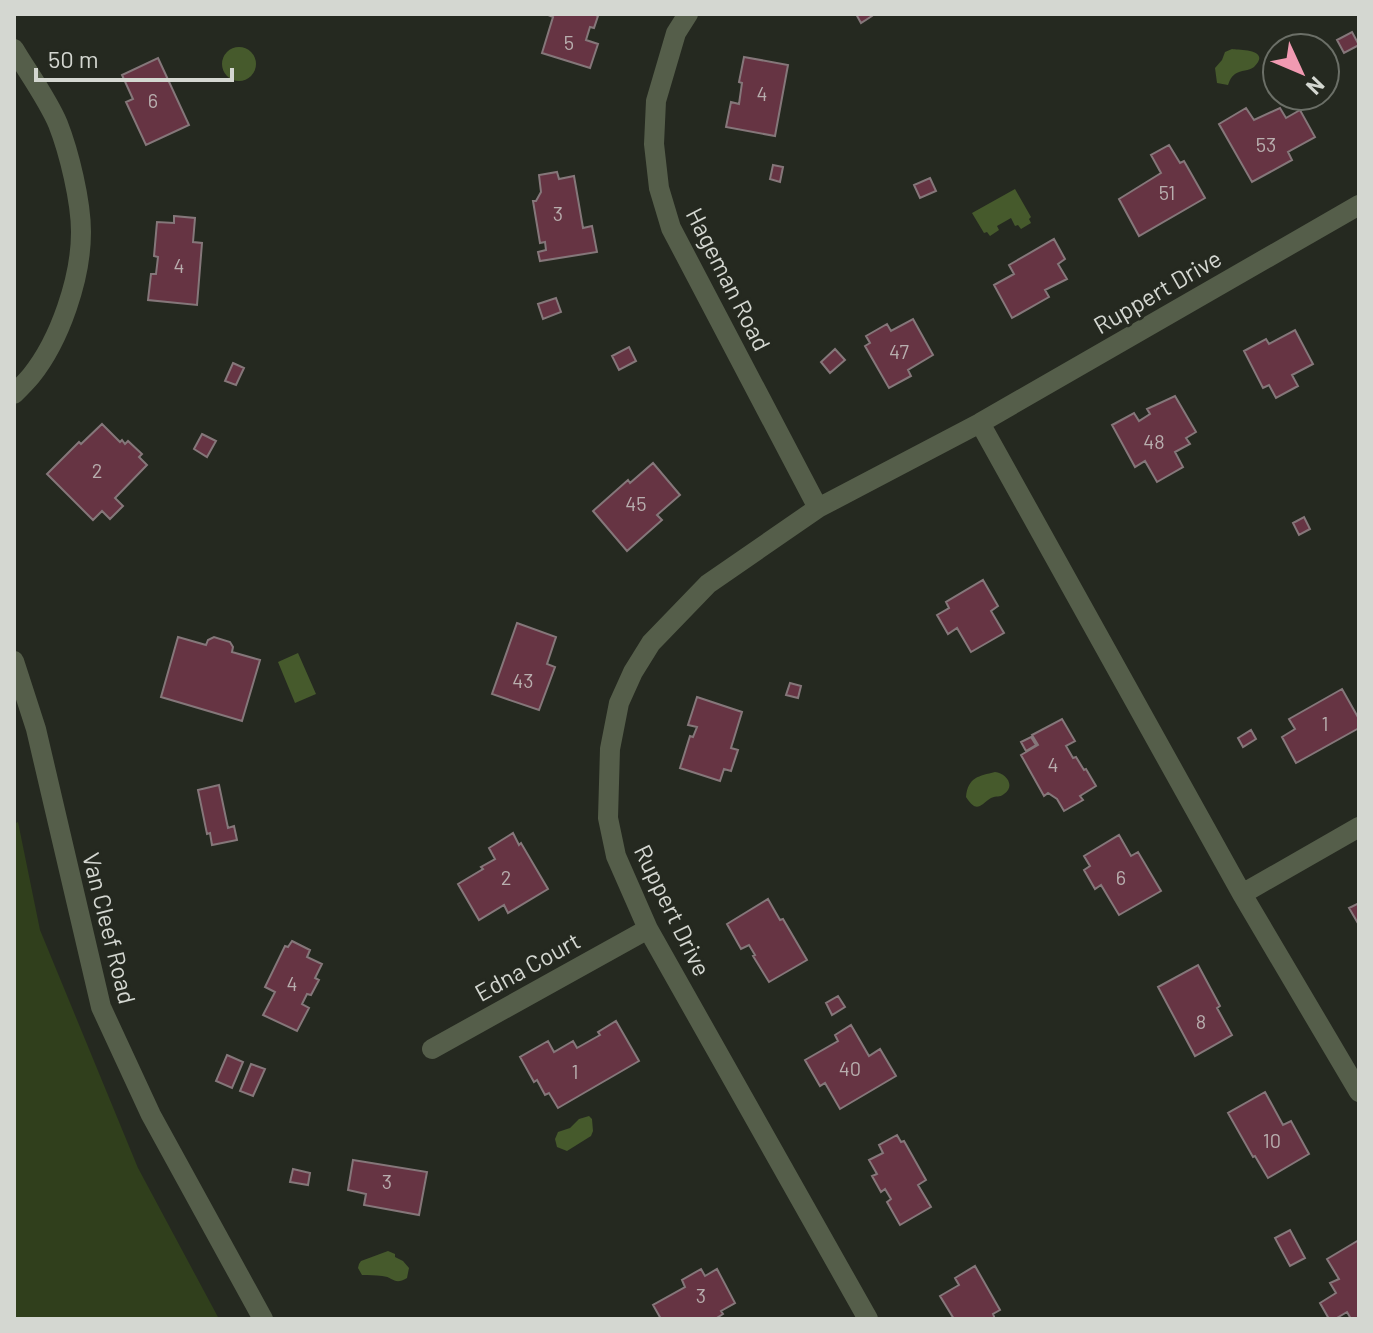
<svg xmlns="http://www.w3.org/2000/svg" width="1373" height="1333" font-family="Barlow,sans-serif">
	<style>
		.green { fill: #303f1c }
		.water { fill: #465a2c }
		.building { fill: #663443; stroke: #85777a; stroke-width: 2 }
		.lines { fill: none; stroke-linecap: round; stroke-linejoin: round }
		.minor { stroke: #555e4a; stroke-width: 20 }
		.tertiary { stroke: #555e4a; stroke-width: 20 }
		.labels { text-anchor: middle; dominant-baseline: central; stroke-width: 6; stroke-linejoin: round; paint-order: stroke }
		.number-label { font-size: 20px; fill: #b8aeae }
		.street-label { font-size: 24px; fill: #d4d7d1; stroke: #252920 }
	</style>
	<rect width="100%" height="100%" fill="#252920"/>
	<path class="green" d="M18,822L40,930L138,1168L219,1319H14V824Z"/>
	<path class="water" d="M222 64a17 17 0 1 1 34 0a17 17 0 1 1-34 0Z
		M1232,49C1239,50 1272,49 1254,67C1249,71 1241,70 1235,74C1231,77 1230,80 1228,85L1217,83L1215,68L1222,60L1225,52Z
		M1015,189L1031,217L1029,219L1031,223L1021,229L1018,225L1015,226L1011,218L997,226L999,230L990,236L987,232L984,233L972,213Z
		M298,653L316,694L295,703L278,662Z
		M995,772C1006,773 1016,786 1004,794C999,798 997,795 991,798C980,805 977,814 966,797C968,777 979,776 995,772Z
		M589,1116L592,1119L593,1131L591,1136L567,1151L557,1147L555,1139L558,1132L570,1128L579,1119Z
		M388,1251L395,1254V1257L403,1261L409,1268L407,1278C394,1286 394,1277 382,1276C375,1275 369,1275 362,1275L358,1268L359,1264L361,1261Z"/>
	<path class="building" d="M546,14H594L598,16L594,28L590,27L586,40L598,44L590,68L542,53L553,17Z
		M856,14H871L872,16L861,23Z
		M1352,32L1359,45L1344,53L1337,40Z
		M744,57L788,65L775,136L726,127L731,102L739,104L742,83L739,82Z
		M158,58L189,125L146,145L126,102L133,99L122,75Z
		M1246,108L1254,120L1280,108L1286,118L1300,110L1315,137L1288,152L1292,160L1252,182L1219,124Z
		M1169,145L1180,163L1184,161L1205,198L1139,236L1119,199L1161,173L1151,155Z
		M773,165L783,167L780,182L770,179Z
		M557,172L559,179L574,176L583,228L592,226L597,252L540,261L538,252L546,250L545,242L540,243L533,201H536L541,192L539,175Z
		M930,178L936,191L920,198L914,185Z
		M174,216L195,218L193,242L202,243L197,305L148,300L151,274H156L158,257L154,256L157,222L174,223Z
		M1054,239L1065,259L1058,264L1067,279L1045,290L1049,297L1012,318L994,285L1014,274L1009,265Z
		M556,298L561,312L543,319L538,304Z
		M913,319L933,355L908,370L911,376L889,388L865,346L870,343L866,336L887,324L891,331Z
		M1295,330L1313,364L1292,375L1298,386L1276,398L1269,385L1263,388L1244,351L1266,339L1269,344Z
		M629,347L636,361L619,370L612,356Z
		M835,349L845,360L830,373L821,362Z
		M233,363L244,368L236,385L225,381Z
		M1175,396L1196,432L1186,438L1190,444L1175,452L1183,467L1157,482L1145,461L1135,467L1112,425L1134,413L1139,421L1150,414L1147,409Z
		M102,424L120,442L122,440L125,444L128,441L142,454L139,457L147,465L115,498L123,506L110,519L102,511L93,520L47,474L79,442L81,444Z
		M202,434L216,441L207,457L194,449Z
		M653,463L680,495L657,515L662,520L627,551L593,511L628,480L630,483Z
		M1304,517L1310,529L1299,535L1293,523Z
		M983,580L998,606L991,611L1004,633L971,652L957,628L948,634L937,615L949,608L946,602Z
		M517,623L556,637L547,664L555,667L539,710L492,694Z
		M178,637L206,645L208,640L214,637L230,642L233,647L232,652L260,660L242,721L161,697Z
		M790,683L801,686L798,698L786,695Z
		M1342,689L1359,719V728L1296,763L1282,737L1295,729L1289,719Z
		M697,697L742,712L731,748L738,750L731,771L724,769L720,781L680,768L690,736L693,737L697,727L688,725Z
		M1062,719L1075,741L1066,746L1073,758L1076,757L1084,770L1086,769L1096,786L1080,796L1083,800L1064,811L1057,799L1048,793L1044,796L1021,755L1038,745L1032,735Z
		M1251,730L1256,739L1243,747L1238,738Z
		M1031,737L1036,745L1026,751L1021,742Z
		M219,785L228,828L234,826L237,840L212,845L210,833L207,834L198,790Z
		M513,833L519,845L521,843L548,889L508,913L504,905L479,920L458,884L483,869L481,867L495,859L489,848Z
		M1119,835L1131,856L1138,852L1161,891L1119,915L1101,885L1095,889L1084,870L1090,866L1084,856Z
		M768,899L780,920L783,919L807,960L769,982L753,956L755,955L749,945L741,949L727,924Z
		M1359,903V925L1349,908Z
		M292,941L310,950L307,957L322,964L315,978L319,980L311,995L307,994L302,1004L309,1008L297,1031L263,1015L275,992L265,987L285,946L288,947Z
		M1198,965L1220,1006L1217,1008L1232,1035L1195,1056L1158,987Z
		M838,996L845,1007L832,1015L826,1003Z
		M616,1021L639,1061L558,1108L549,1093L545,1095L537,1080L534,1082L520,1057L548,1041L554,1052L573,1041L577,1048L600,1035L598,1032Z
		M851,1025L869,1056L880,1049L896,1076L840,1109L825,1083L820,1086L805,1060L838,1041L835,1035Z
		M227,1055L243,1062L232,1088L216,1081Z
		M251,1064L265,1069L253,1096L240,1091Z
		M1265,1092L1283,1125L1291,1121L1309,1154L1268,1178L1255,1156L1253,1157L1228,1113Z
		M897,1135L901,1142L904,1141L926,1180L918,1185L931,1207L900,1225L887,1202L891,1199L885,1189L881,1192L872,1176L877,1174L869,1160L883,1153L879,1145Z
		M353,1160L427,1172L419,1215L364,1205L366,1194L348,1190Z
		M293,1169L310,1173L308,1185L290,1182Z
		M1290,1230L1305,1258L1290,1266L1275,1238Z
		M1359,1240V1319H1351L1347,1312L1335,1319H1329L1320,1303L1336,1293L1330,1283L1339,1279L1327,1259Z
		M975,1266L1000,1310L993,1314L995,1319H954L940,1296L959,1285L955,1278Z
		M701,1269L705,1276L717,1269L735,1303L721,1311L723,1314L715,1319H661L653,1305L685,1287L682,1280Z"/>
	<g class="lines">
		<path class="minor" d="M688,14L676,33L656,101L654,144L659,188L671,228L818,508
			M14,49C27,71 48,100 58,124C69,152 81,201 81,232C81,278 60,340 31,376C26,382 20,388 14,394
			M980,423L1242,894L1359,1092
			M1242,894L1359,827
			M432,1049L648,929
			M868,1319L648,929L616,856L608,818L610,749L619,703L633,672L651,643L708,584L818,508L980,423L1359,205"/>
		<path class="tertiary" d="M14,661L36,729L101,1007L151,1115L263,1319"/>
	</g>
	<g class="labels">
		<g class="number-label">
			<text x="569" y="42">5</text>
			<text x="762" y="93">4</text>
			<text x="153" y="100">6</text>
			<text x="1266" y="144">53</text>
			<text x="1167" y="192">51</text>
			<text x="558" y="213">3</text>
			<text x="179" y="265">4</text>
			<text x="899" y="351">47</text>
			<text x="1154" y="441">48</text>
			<text x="97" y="470">2</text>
			<text x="636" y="503">45</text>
			<text x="523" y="680">43</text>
			<text x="1325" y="723">1</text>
			<text x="1053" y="764">4</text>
			<text x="506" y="877">2</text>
			<text x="1121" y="877">6</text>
			<text x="292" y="983">4</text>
			<text x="1201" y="1021">8</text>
			<text x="850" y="1068">40</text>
			<text x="575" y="1071">1</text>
			<text x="1272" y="1140">10</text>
			<text x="387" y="1181">3</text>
			<text x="701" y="1295">3</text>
		</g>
		<g class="street-label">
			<text transform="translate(729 279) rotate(63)">Hageman Road</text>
			<text transform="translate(1157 291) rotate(-30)">Ruppert Drive</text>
			<text transform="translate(673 910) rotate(64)">Ruppert Drive</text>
			<text transform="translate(110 928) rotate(76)">Van Cleef Road</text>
			<text transform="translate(527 966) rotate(-29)">Edna Court</text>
		</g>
	</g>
	<rect width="1373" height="1333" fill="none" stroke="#d4d7d1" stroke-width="32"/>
	<g transform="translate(1301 72) rotate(134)"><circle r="38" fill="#252920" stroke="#6b6f67" stroke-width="2"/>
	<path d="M0-6L14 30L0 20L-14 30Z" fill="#f19ab2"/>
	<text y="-12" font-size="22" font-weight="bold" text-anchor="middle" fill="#d4d7d1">N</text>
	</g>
	<path d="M36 68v12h196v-12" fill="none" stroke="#d4d7d1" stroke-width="4"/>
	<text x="48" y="68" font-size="24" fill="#d4d7d1" stroke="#252920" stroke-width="6" paint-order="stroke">50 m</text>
</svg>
